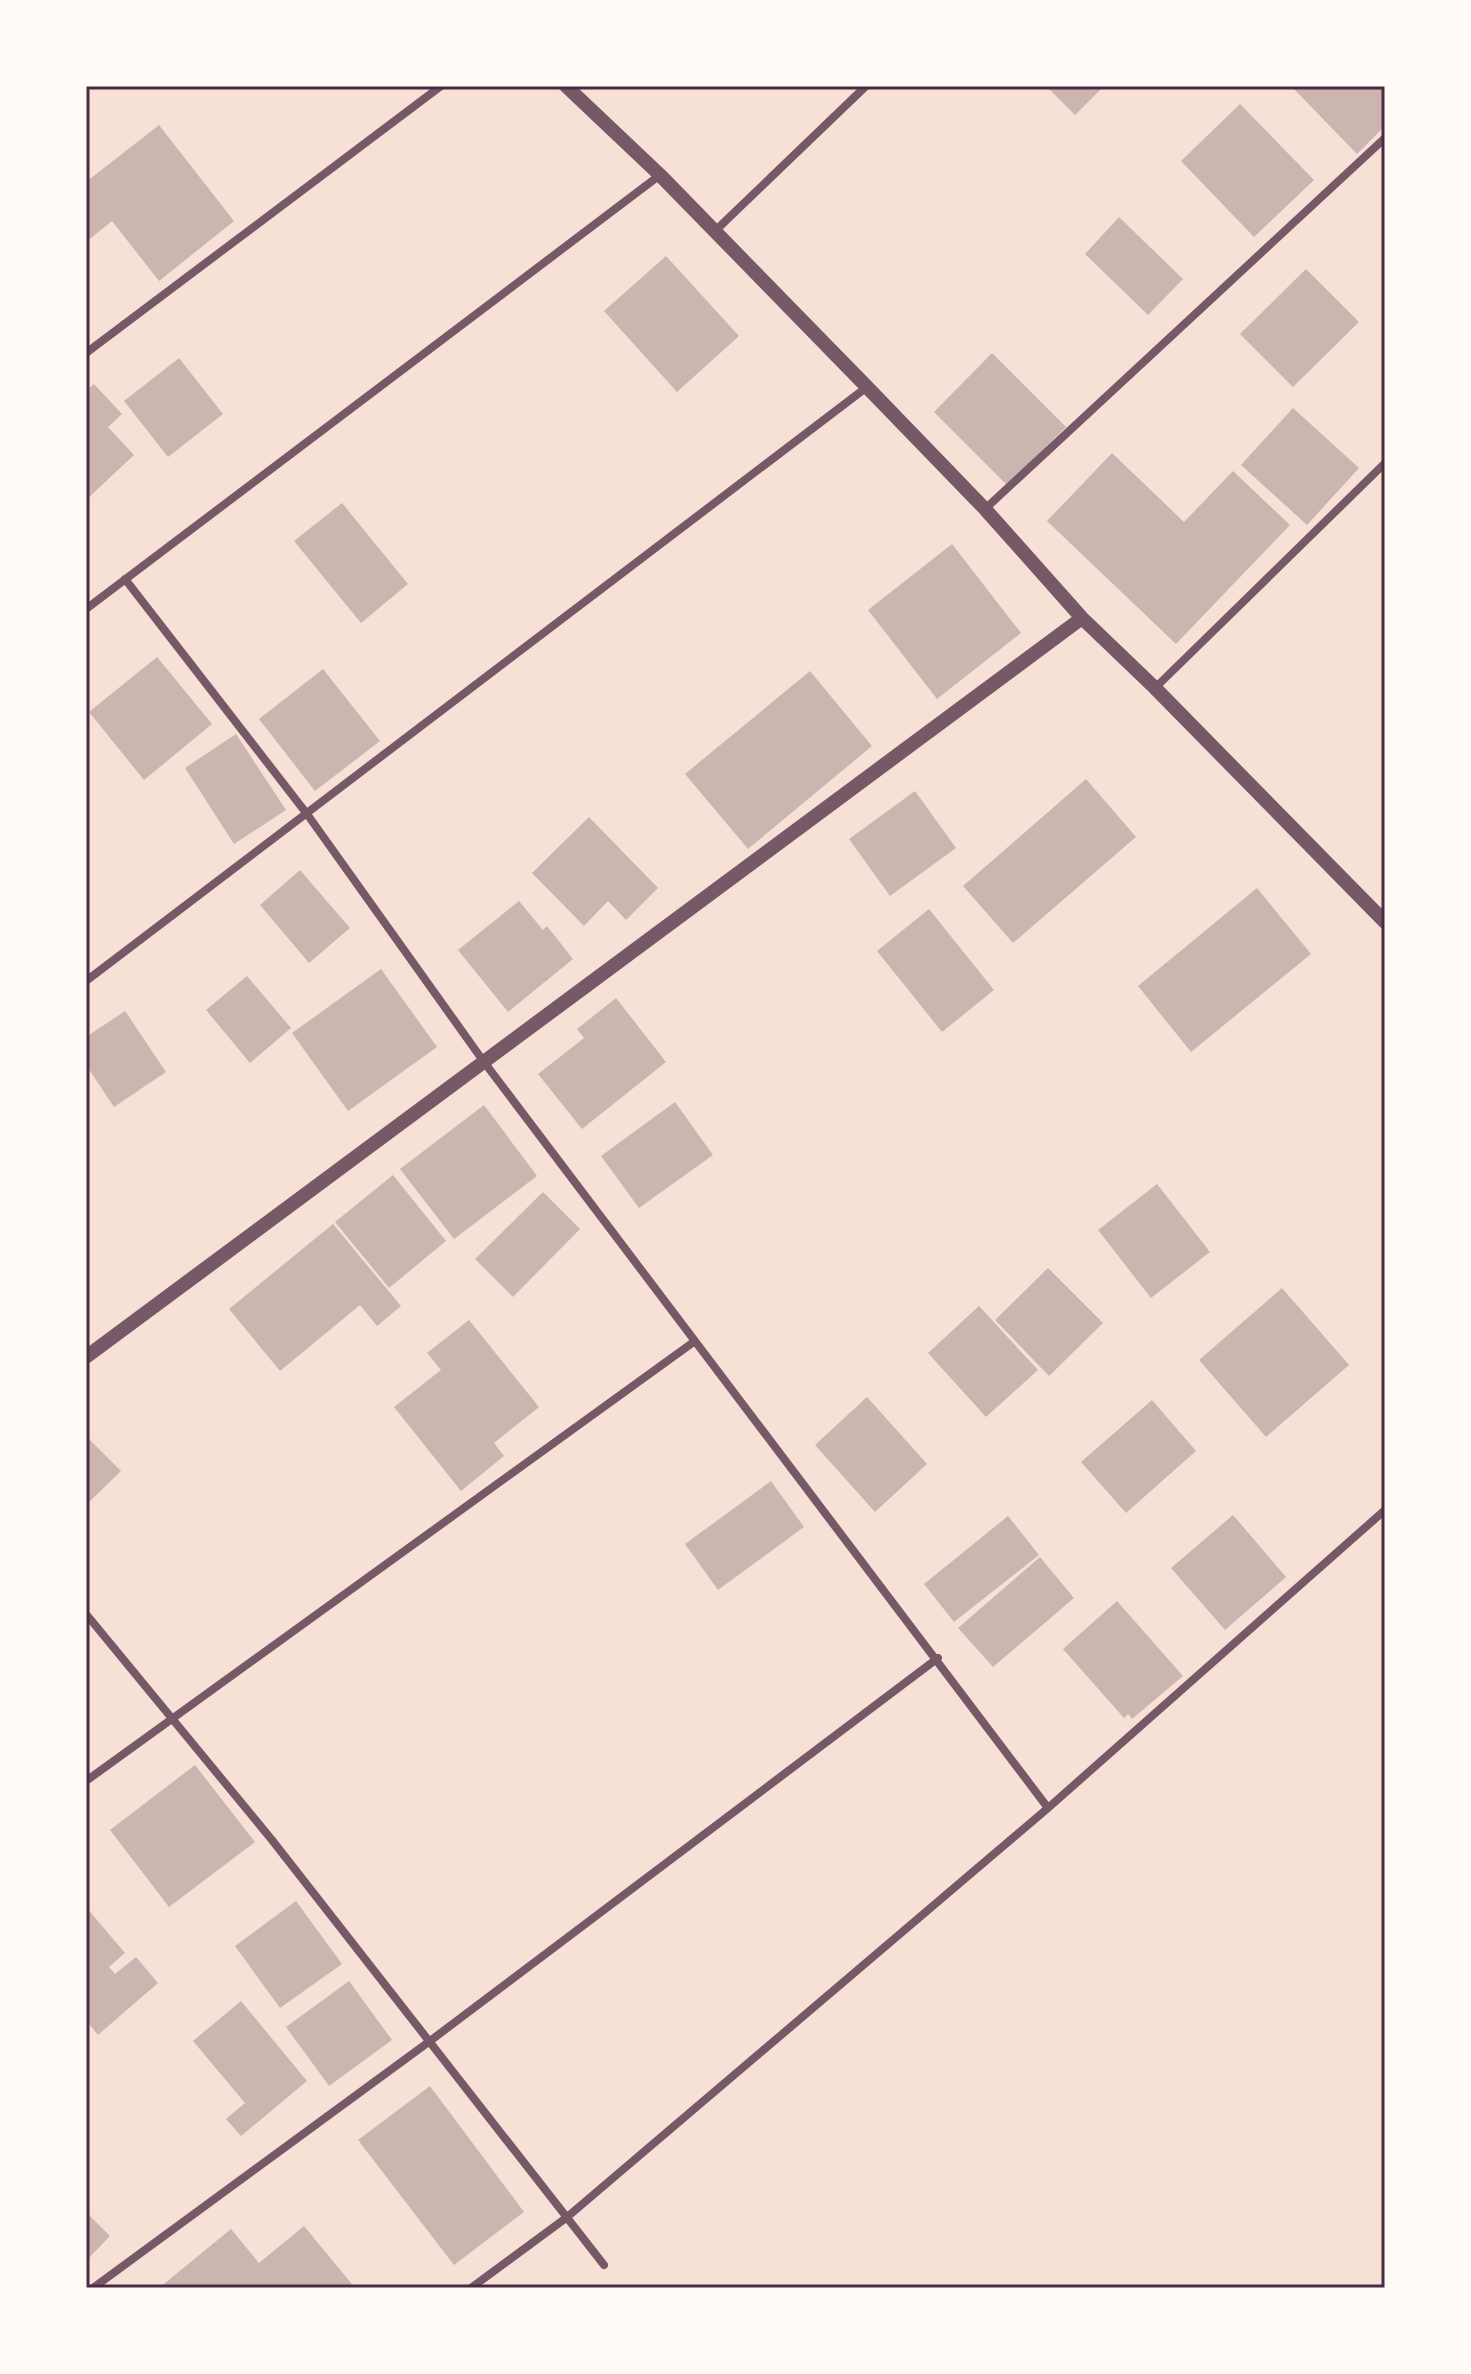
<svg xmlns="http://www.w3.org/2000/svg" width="1471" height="2374" font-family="'Open Sans',sans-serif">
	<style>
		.building { fill: #ccb4b1 }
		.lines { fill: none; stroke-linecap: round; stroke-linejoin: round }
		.minor { stroke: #755966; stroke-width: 8 }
		.tertiary { stroke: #755966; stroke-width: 14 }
		.neatline { fill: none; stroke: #4a2c40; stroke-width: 3 }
	</style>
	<rect width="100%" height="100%" fill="#f7e1d7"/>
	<path class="building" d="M1046,86H1104L1075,115Z
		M1291,86H1385V126L1357,154Z
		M1240,104L1314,180L1254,237L1181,161Z
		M159,125L234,221L159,281L112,221L86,242V182Z
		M1119,217L1183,279L1148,315L1085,254Z
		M666,256L739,336L677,392L604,311Z
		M1306,269L1359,322L1293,387L1240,334Z
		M992,353L1066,427L1007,485L934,412Z
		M179,358L223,414L168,457L124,401Z
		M94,384L122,414L108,427L134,455L86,500V391Z
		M1293,408L1359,468L1307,525L1241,465Z
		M1112,453L1184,522L1233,471L1290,525L1176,644L1047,521Z
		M342,503L408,584L361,623L294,541Z
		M952,544L1021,633L937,699L868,610Z
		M157,657L212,724L144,780L89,712Z
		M323,669L380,741L315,791L259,719Z
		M810,671L872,746L748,849L685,774Z
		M236,734L286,810L234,844L185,768Z
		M1086,779L1136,837L1013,943L963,886Z
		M915,791L956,848L890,896L849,839Z
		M589,817L658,888L626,920L608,901L584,926L532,873Z
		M300,870L350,928L309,963L260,905Z
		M1257,888L1311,954L1191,1052L1138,986Z
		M519,901L543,930L547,926L573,959L508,1012L458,950Z
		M929,909L994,990L942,1032L877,951Z
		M381,969L437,1047L348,1111L292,1033Z
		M247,976L291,1028L250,1063L206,1010Z
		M616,998L666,1062L582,1129L538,1074L584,1038L577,1029Z
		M125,1011L166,1072L114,1107L86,1065V1037Z
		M675,1102L713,1155L639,1208L601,1156Z
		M484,1105L537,1176L454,1239L400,1169Z
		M393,1175L446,1241L389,1288L335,1222Z
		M1157,1184L1210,1252L1151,1298L1098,1230Z
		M543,1192L580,1229L513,1297L475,1259Z
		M333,1224L401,1306L377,1326L360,1305L280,1371L229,1309Z
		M1048,1268L1103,1323L1049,1376L995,1320Z
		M1282,1288L1349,1365L1266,1437L1199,1360Z
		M979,1306L1038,1370L986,1417L928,1353Z
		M469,1320L539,1407L494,1443L504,1456L461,1491L394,1407L441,1370L427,1353Z
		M867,1397L927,1464L875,1512L815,1445Z
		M1152,1400L1196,1451L1126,1513L1081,1462Z
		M86,1436L121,1471L86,1505Z
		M771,1481L804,1527L718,1590L685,1544Z
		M1233,1515L1286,1577L1225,1630L1171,1568Z
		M1008,1516L1039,1555L954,1622L924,1584Z
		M1040,1557L1074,1598L993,1667L958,1628Z
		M1117,1601L1183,1676L1132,1719L1128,1714L1124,1718L1063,1649Z
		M195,1765L255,1842L169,1907L110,1830Z
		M296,1901L342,1964L280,2008L235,1946Z
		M86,1907L125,1953L109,1967L115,1974L136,1957L158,1983L98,2035L86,2020Z
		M349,1981L392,2040L329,2086L286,2027Z
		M241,2001L307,2081L241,2136L226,2119L245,2103L193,2041Z
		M430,2086L524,2212L454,2265L358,2140Z
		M86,2212L110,2236L86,2261Z
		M304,2226L355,2288H159L231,2229L259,2263Z"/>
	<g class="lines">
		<path class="minor" d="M714,232L866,86
			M86,353L441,86
			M985,509L1385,138
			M125,579L307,814L484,1062L1048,1808
			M86,609L660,175
			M1155,688L1385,463
			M86,981L867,387
			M86,1614L272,1840L604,2265
			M86,1781L695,1341
			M93,2288L430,2041L938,1658
			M471,2288L566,2218L1048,1808L1385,1510"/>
		<path class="tertiary" d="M566,86L660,175L867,387L985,509L1082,618L1155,688L1385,922
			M86,1357L1082,618"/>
	</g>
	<rect width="1471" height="2374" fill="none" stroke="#fffaf5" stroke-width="176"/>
	<rect x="88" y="88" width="1295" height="2198" class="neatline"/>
</svg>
